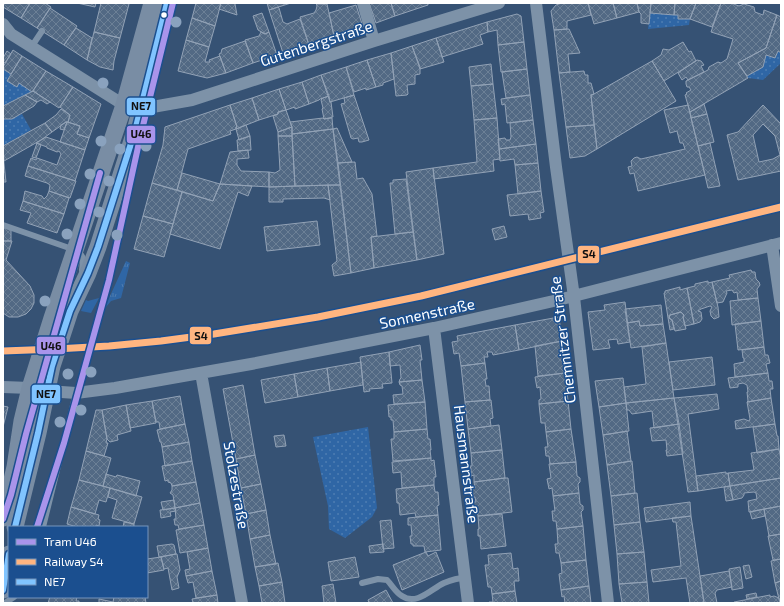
<svg xmlns="http://www.w3.org/2000/svg" width="784" height="606" font-family="'Exo 2',sans-serif">
	<style>
		.grass { fill: url(#grass-tufts) }
		.park { fill: url(#park-dots) }
		.building { fill: url(#building-cross-hatch); stroke: #92a2b6; fill-rule: evenodd }
		.lines { fill: none; stroke-linecap: round; stroke-linejoin: round }
		.service { stroke: #7d92a8; stroke-width: 6 }
		.minor { stroke: #7d92a8; stroke-width: 12 }
		.secondary { stroke: #798da4; stroke-width: 17 }
		.bus-1-casing { stroke: #1b4f8f; stroke-width: 9 }
		.bus-1 { stroke: #80c4ff; stroke-width: 6 }
		.rail-1-casing { stroke: #1b4f8f; stroke-width: 10 }
		.rail-1 { stroke: #ffb580; stroke-width: 7 }
		.tram-1-casing { stroke: #1b4f8f; stroke-width: 9 }
		.tram-1 { stroke: #a994eb; stroke-width: 6 }
		.tree { fill: #8aa2be }
		.bus-dot { fill: #fff; stroke: #1b4f8f; stroke-width: 1.5 }
		.labels { text-anchor: middle; dominant-baseline: central; stroke-width: 3; stroke-linejoin: round; paint-order: stroke }
		.street-label { font-size: 15px; fill: #fff; stroke: #1b4f8f }
		.line-badge { stroke: #1b4f8f; stroke-width: 1.5 }
		.pale-badge-label { font-size: 11px; text-anchor: middle; font-weight: bold; fill: #111 }
	</style>
	<defs>
		<pattern id="grass-tufts" width="24" height="20" patternUnits="userSpaceOnUse"><rect width="24" height="20" fill="#2f66a5"/><path d="M3 7l-1-3M5 7V3M7 7l1-3M15 17l-1-3M17 17v-4M19 17l1-3" fill="none" stroke="#4e7db2"/></pattern>
		<pattern id="park-dots" width="8" height="8" patternUnits="userSpaceOnUse"><rect width="8" height="8" fill="#2f66a5"/><path d="M2 2h.1M6 6h.1" fill="none" stroke="#4e7db2" stroke-width="1.8" stroke-linecap="round"/></pattern>
		<pattern id="building-cross-hatch" width="8" height="8" patternUnits="userSpaceOnUse"><rect width="8" height="8" fill="#526984"/><path d="M0 0l8 8M0 8l8-8" fill="none" stroke="#6c8096"/></pattern>
	</defs>
	<rect width="100%" height="100%" fill="#365274"/>
	<path class="grass" d="M126,261L130,263L121,298L111,301L106,307H105Z
		M99,298L91,313L81,311L86,300L88,301Z"/>
	<path class="park" d="M650,13L678,15L679,19H690L689,25L648,29Z
		M778,51L781,53V63L763,80L748,78L747,76L763,67L766,55L775,58Z
		M3,69L11,74L7,81L19,83L33,91L3,106Z
		M22,114L31,130L3,146V119L12,118Z
		M368,427L377,508L372,517L345,538L329,529L328,506L313,437Z"/>
	<path class="building" d="M4,3H30L21,18L3,7Z
		M30,3H45L51,7L37,28L21,18Z
		M77,3H96L95,7Z
		M101,3H125L129,4L120,38L94,32Z
		M196,3H221L215,26L192,18Z
		M221,3H232L235,4L237,15L219,9Z
		M267,3H291L269,10Z
		M316,3L317,4H327L334,36L309,45L300,17L314,13L316,10L317,6Z
		M369,3H391L395,16L376,23Z
		M391,3H428V5L395,16Z
		M562,3H588L591,15L567,21V29L554,30L551,11L556,5Z
		M588,3H613L617,18L594,24Z
		M613,3H637L639,12L617,18Z
		M637,3H651L649,24L641,23V14L639,12Z
		M651,3H675L674,15L650,13Z
		M675,3H696L690,19H678V15H674Z
		M696,3H721L712,27L690,19Z
		M721,3H731L739,6L744,4L754,7L755,12L763,15L764,10L777,15L766,48L738,63L748,78L690,112L685,95L687,94L686,93L691,90L689,87H687L686,84V81L708,70L709,67L718,62L721,63L727,59L733,39L711,32Z
		M356,5L363,27L334,36L329,13Z
		M278,7L279,8L283,22L287,24L300,19L309,45L283,53L269,10Z
		M50,8L77,26L64,45L37,28Z
		M262,13L269,32L265,34L258,30L253,16Z
		M517,14L521,16L524,42L498,45L497,30L488,32L487,22Z
		M777,15L781,17V53L778,51L775,58L766,55L763,67L747,76L738,63L766,48Z
		M192,18L215,26L209,47L186,40Z
		M487,22L488,32L480,35L483,44L442,57L436,38Z
		M76,28L92,38L87,60L64,45Z
		M569,29L580,53L568,54L570,72L559,73L554,30Z
		M94,32L120,38L114,61L113,70L100,67L87,60Z
		M261,32L265,34L269,32L277,55L253,63L245,40L259,36Z
		M436,38L444,62L420,69L412,46Z
		M186,40L209,47L205,62H210L209,60L220,56L226,73L207,78L178,71Z
		M245,41L253,63L226,73L219,54L221,53L222,49Z
		M524,42L527,69L501,72L498,45Z
		M683,42L689,52L691,51L696,61L664,81L652,61L661,55L663,49L669,50Z
		M412,46L420,67V74L415,75V84L407,85L408,94L407,95L396,96L391,53Z
		M13,50L22,56L11,74L3,69V67Z
		M7,51L11,54L5,63L3,62V58Z
		M391,53L394,79L383,83V85L376,87L367,60Z
		M22,56L46,71L32,92L19,83L17,87L7,81Z
		M367,60L376,87L366,90V88L354,92L346,67Z
		M697,60L701,61L704,65L701,66L704,72L688,80L686,77L682,80L678,73Z
		M652,61L676,101L597,149L591,95L594,94Z
		M491,64L493,84L471,86L469,67Z
		M346,67L354,95L330,102L321,75Z
		M527,69L530,95L506,98L502,72Z
		M46,71L73,87L59,108L33,91Z
		M584,71L585,75H588V83H591L594,94L591,95L594,125L566,127L559,73Z
		M321,75L329,96L320,99L319,100L309,104L302,82Z
		M302,82L309,104L295,109V107L286,110L279,89Z
		M493,84L497,118L474,120L471,86Z
		M73,87L101,104L89,138L77,134L80,126L68,122L70,115L60,107Z
		M279,89L286,110L278,112V114L259,120L252,98Z
		M33,91L50,102L47,104L41,100L37,102L25,95Z
		M25,95L37,102L34,106L12,119H3V106Z
		M354,95L369,140L362,142H359L358,138L353,139L351,138L341,104L345,103L344,98Z
		M530,95L533,120L507,123L505,104L502,105L501,99Z
		M329,96L330,102H331L333,117L324,119L322,109L323,108L321,100L323,98Z
		M252,98L259,120L236,129V127H237L230,105Z
		M704,104L707,114L691,118L690,112Z
		M230,105L237,127H236V129L230,131L231,134L188,149L177,190L152,183L163,145L165,127Z
		M688,105L705,175L638,191L634,173L630,174L628,167L632,166L631,161L634,158L637,157L641,159L685,149L683,143H680L677,131L670,133L664,110Z
		M763,105L781,124V171L738,180L727,135L738,132ZM763,124L775,136L780,155L773,159L759,162L753,135Z
		M61,109L70,115L68,122H66L52,132L45,123L56,115Z
		M286,110L292,127L278,132L273,116L278,114V112Z
		M707,114L714,142L698,146L691,118Z
		M323,118L324,119L332,118L333,129L292,134V127L290,122Z
		M497,118L500,159L493,160L494,171L434,179L433,168L477,162L474,120Z
		M533,120L536,144L499,149L498,139L505,138L506,140H510L511,137L510,123Z
		M66,122H67L64,130L60,129L61,125Z
		M67,122L80,126L77,134L89,138L85,150L60,142Z
		M45,123L52,132L41,140L4,161L3,146Z
		M246,125L250,136L239,140L236,129Z
		M594,125L597,149L585,156L570,158L566,127Z
		M292,127V136H278V132Z
		M337,128L352,162L338,163L333,129Z
		M333,129L340,185L295,186L292,134Z
		M250,136L251,150L238,151L237,140Z
		M278,136H292L295,186L269,187V172L275,173L280,170Z
		M46,137L85,150L75,181L28,166L31,158L36,160L37,158L57,165L61,154L59,151L57,152L47,148V147L36,143Z
		M37,143L41,145L36,158L32,157Z
		M710,143L720,186L708,188L698,146Z
		M536,144L538,163L515,165L514,159L500,161L499,149Z
		M248,150L249,158L237,159V165L241,171L269,172V187L220,184L230,152Z
		M3,154L6,182H3Z
		M355,162L357,179L363,178L372,194L377,236L371,237L374,268L351,273L338,163Z
		M538,163L541,191L518,194L515,165Z
		M28,166L76,181L70,198L49,191L50,185L47,183L25,176Z
		M433,168L444,254L417,260L406,172Z
		M182,173L220,184L213,201L177,190Z
		M406,179L413,232L395,234L390,183H393V180Z
		M152,183L182,192L173,224L143,216Z
		M220,184L252,186L248,196L238,192L220,249L170,234L182,192L213,201Z
		M328,185L330,200L324,198L283,199V202H269V187Z
		M328,185H340L351,273L334,276L332,265L337,261Z
		M25,191L42,196L44,199L47,196L49,191L69,198L64,214L23,201Z
		M541,191L544,212L540,213L541,218L529,220L528,214L510,216L507,195Z
		M23,201L64,214L57,233L27,223L31,213L20,210Z
		M143,216L173,224L164,257L134,249Z
		M317,221L320,245L267,251L264,227Z
		M504,226L507,237L495,240L492,229Z
		M3,227H11V241H3Z
		M413,232L417,260L374,268L371,237Z
		M3,241H12L6,260L30,286L34,295V303L31,309L26,314L18,317H9L3,313Z
		M751,270L752,272H755L756,279L759,282L760,285L757,289L758,298L738,300L737,292L734,293L732,290L726,291L727,293L723,302L717,303L712,282L730,278L729,275Z
		M708,281V283L712,282L718,307L719,317L714,319L711,316L710,311L712,307L710,306L701,309L698,311L701,312L702,319L700,322L694,324L687,288L695,286V284Z
		M680,287V290L687,288L694,324L685,326L683,317L684,315L681,312L670,315L669,318L672,320L674,329L670,330L664,293H665V291Z
		M758,298L761,321L732,325L730,301Z
		M625,302L630,342L618,344L617,339L608,340L610,348L593,350L588,312L605,310L604,305Z
		M661,305L663,324L640,326L639,321L627,323L625,309Z
		M681,312L684,315L683,317L686,329L675,331L672,320L669,318L670,315Z
		M559,317L562,341L519,350L515,325Z
		M639,321L640,326L663,324L666,343L631,348L627,323Z
		M761,321L764,347L738,350L735,324Z
		M515,325L519,350L493,355L492,352H487L488,357H484L485,363L461,366L459,353L454,354L452,342L458,341L457,336Z
		M562,341L565,373L538,376L535,346Z
		M666,343L674,398L626,403L624,387L646,384L642,347Z
		M420,345L422,360H420L422,380L399,382L400,379L401,378L400,365L390,366L389,352Z
		M764,347L765,355H768L770,363L766,364L768,373L735,377L734,364L744,362V358H743L742,350Z
		M389,352L392,383L382,384L383,388L369,389L370,391L364,392L360,357Z
		M712,357L715,385L673,390L669,362Z
		M361,362L363,385L330,391L327,368Z
		M485,363L487,379H485L486,386H489L490,400L465,402L461,366Z
		M327,368L330,391L298,397L294,374Z
		M565,373L568,401L539,404V400L541,399L540,387L537,388L535,377Z
		M768,373L769,381H772L773,389H770L771,398L747,402L748,401L747,392H748L747,385L743,383L738,384V387L730,388L728,378Z
		M294,374L298,397L265,403L261,380Z
		M623,378L626,403L599,407L595,381Z
		M422,380L425,402L394,404L393,395L403,394L402,386L400,385L399,382Z
		M243,385L255,455L236,459L223,389Z
		M717,394L719,409L688,414L698,491L688,492L674,398Z
		M180,396L185,424L160,429L159,422H156L152,401Z
		M674,398L679,424L654,428L652,411L632,414L629,410H627L626,403Z
		M771,398L775,424L736,429L735,421L744,419L749,421L750,419L747,402Z
		M491,400L493,418L490,419L491,426L468,429L465,402Z
		M152,401L156,423L130,428L126,405Z
		M568,401L571,429L546,432L545,423H541L539,404Z
		M425,402L427,429L394,432L393,420H391V417H389L388,405Z
		M626,403L629,431L603,435L599,407Z
		M126,405L131,431L117,435L118,440L110,442L107,439L102,410Z
		M3,406L8,407L3,427Z
		M96,410H102L107,439L106,443H108L104,456L86,451Z
		M185,424L189,442L162,447L161,442H160L157,430Z
		M679,424L683,454L667,456L666,450H667L666,440L652,441L650,428Z
		M775,424L777,436H778L779,449L757,453L753,427Z
		M499,425L502,450L471,453L468,429Z
		M427,429L428,439H430L431,450H430L431,458L393,461L391,439H394V432Z
		M571,429L576,462L550,464L549,456H546L545,447H548L546,432Z
		M627,431L631,461L607,465L603,435Z
		M284,435L286,446L276,447L274,436Z
		M189,442L192,461L165,466L162,447Z
		M779,449L781,460V478L730,486L728,473L754,470L751,453Z
		M502,450L505,478L474,482V475L471,476V469L470,466H472L471,453Z
		M86,451L111,458L103,486L79,480Z
		M255,455L261,484L241,488L236,459Z
		M431,458V461L434,460L436,477H434V485L402,488L401,472L393,473L392,462Z
		M192,461L196,482L172,486L171,483L168,482V480L165,481L162,466Z
		M632,461L635,493L611,496L607,465Z
		M576,462L577,476L580,478V482L578,484L579,493L553,496L552,488L549,489L547,479L551,478L549,464Z
		M726,472V474L728,473L730,486L698,491L696,476Z
		M106,474L116,477L117,475L140,481L136,496L103,486Z
		M505,478H508L512,512L478,516L477,509L474,510L473,502H476L475,497H473L472,488H475L474,482Z
		M781,478V506L749,512L748,501L757,499L756,493L754,492L744,493V495L742,498L733,500L730,486Z
		M79,480L110,488L106,502L99,500L95,514L71,507Z
		M196,482L200,503L175,508L173,495L170,493L172,490V486Z
		M261,484L266,510L246,514L241,488Z
		M434,485L435,492H438L439,505L437,506L438,515L416,517L415,513L400,515L399,503H397L396,489Z
		M730,486L733,500L726,501L724,487Z
		M110,488L142,497L134,524L112,518L117,500L108,497Z
		M579,493L580,504L583,506V510L581,512L583,526L557,529L556,521H553L552,511H555L553,496Z
		M637,493L640,522L614,525L611,496Z
		M174,500L175,508L163,510L161,502Z
		M690,502L691,516L646,522L644,508Z
		M200,503L204,525L179,529L178,525H175L174,519H176L175,508Z
		M781,506V534L769,536L764,509Z
		M71,507L99,515L98,519L100,520L99,526L96,525V527H77L67,524Z
		M175,508L176,511L170,512L171,516L161,518L160,510Z
		M764,509L765,516L752,519L750,512Z
		M266,510L270,535L250,539L246,514Z
		M502,514L506,546L481,549L480,536H478V529H479L478,516Z
		M438,515L441,550L425,552L424,546H413V544H411L410,536H412L411,525H408V518Z
		M691,516L700,576L704,603H690L686,578L653,582L651,570L681,566L676,522H673L672,518Z
		M391,520L394,548L383,549L380,521Z
		M124,522L134,524V527H123Z
		M640,522L644,552L617,554L614,525Z
		M204,525L208,548L180,553L176,530Z
		M583,526L586,560L561,563L559,553H556L555,544H558L557,529Z
		M781,534V559L773,560L768,536Z
		M270,535L276,564L255,567L250,539Z
		M172,544L174,545L176,554L159,557L157,546Z
		M383,544L384,552L370,553L369,546Z
		M208,548L212,571L186,576L185,570L190,569L187,552Z
		M426,552L428,556L436,552L444,572L402,590L393,565Z
		M644,552L647,582L619,584L617,554Z
		M511,553L513,569L518,568L519,581H514L515,591L492,594L491,587H488L485,565H489L488,555Z
		M176,554H177L180,570L177,577L179,588L172,590L168,568L164,569L161,557Z
		M161,557L164,570L147,573V559Z
		M355,557L359,577L331,581L328,562Z
		M781,559V581L775,583L771,561Z
		M586,560L589,586L561,590L559,574L562,573L561,563Z
		M278,563L282,582L259,586L255,567Z
		M749,565L752,577L746,579L743,566Z
		M740,567L743,588L732,590L729,569Z
		M212,571L217,595L196,598L193,582L188,583L186,576Z
		M729,571L732,587L717,590L715,593L717,603H704L700,576Z
		M781,581V603H780L775,583Z
		M282,582L285,603H262L259,586Z
		M647,582L649,603H622L619,584Z
		M333,584L336,603H324L322,586Z
		M589,586L591,603H565L564,596L562,597L561,590Z
		M386,590L393,603H369L368,600Z
		M515,591L517,603H490L489,602H493L492,594Z
		M756,593L757,597L747,599L746,595Z
		M217,595L218,603H193L192,599Z
		M770,595V597L774,596L779,598L780,603H734V602Z
		M50,597H77L76,601H79V603H48Z
		M114,597H145L146,603H115L113,602Z
		M99,599L113,602V603H99Z"/>
	<g class="lines">
		<path class="service" d="M32,46L42,31
			M3,225L75,250C85,256 83,259 82,270
			M43,527L76,393
			M362,583L378,579L387,580C392,585 396,593 402,596C417,606 431,589 444,583C451,580 457,578 465,578
			M5,603L14,597"/>
		<path class="minor" d="M363,3L374,41
			M536,3L556,167L574,297L608,603
			M3,24L11,34L124,105
			M141,109L192,100L374,41L499,3
			M772,245L781,306
			M434,328L468,603
			M201,373L242,603
			M3,387L30,388L47,391L76,393L115,388L251,364L434,328L558,300L781,243"/>
		<path class="secondary" d="M3,518L15,467L22,421L30,388L52,318L124,105L152,3
			M15,527L38,433L52,366L70,311L88,273L98,247L135,131L167,3
			M3,590L9,554"/>
		<g class="bus-1-casing">
			<path id="bus-1" d="M15,527L38,433L52,366L70,311L88,273L98,247L135,131L167,3
				M3,590L9,554"/>
		</g>
		<use href="#bus-1" class="bus-1"/>
		<g class="rail-1-casing">
			<path id="rail-1" d="M3,351L56,349L109,346L161,341L214,334L318,317L421,296L781,207"/>
		</g>
		<use href="#rail-1" class="rail-1"/>
		<g class="tram-1-casing">
			<path id="tram-1" d="M3,519L11,495L26,434L100,173
				M37,527L64,443L109,280L140,138L173,3"/>
		</g>
		<use href="#tram-1" class="tram-1"/>
	</g>
	<g class="tree">
		<circle cx="176" cy="22" r="5.5"/>
		<circle cx="103" cy="83" r="5.5"/>
		<circle cx="101" cy="141" r="5.5"/>
		<circle cx="146" cy="146" r="5.5"/>
		<circle cx="120" cy="149" r="5.5"/>
		<circle cx="90" cy="174" r="5.5"/>
		<circle cx="109" cy="181" r="5.5"/>
		<circle cx="80" cy="204" r="5.5"/>
		<circle cx="99" cy="212" r="5.5"/>
		<circle cx="67" cy="234" r="5.5"/>
		<circle cx="117" cy="235" r="5.5"/>
		<circle cx="45" cy="301" r="5.5"/>
		<circle cx="91" cy="372" r="5.5"/>
		<circle cx="68" cy="374" r="5.5"/>
		<circle cx="81" cy="410" r="5.5"/>
		<circle cx="60" cy="422" r="5.5"/>
	</g>
	<circle class="bus-dot" cx="164" cy="15" r="3.5"/>
	<g class="labels">
		<g class="street-label">
			<text transform="translate(316 43) rotate(-18)">Gutenbergstraße</text>
			<text transform="translate(427 313) rotate(-12)">Sonnenstraße</text>
			<text transform="translate(562 340) rotate(-97)">Chemnitzer Straße</text>
			<text transform="translate(467 464) rotate(83)">Hausmannstraße</text>
			<text transform="translate(237 485) rotate(80)">Stolzestraße</text>
		</g>
	</g>
	<g class="line-badge">
		<rect x="126" y="97" width="30" height="19" rx="4" fill="#80c4ff"/>
		<rect x="126" y="125" width="30" height="19" rx="4" fill="#a994eb"/>
		<rect x="577" y="245" width="23" height="19" rx="4" fill="#ffb580"/>
		<rect x="189" y="326" width="23" height="19" rx="4" fill="#ffb580"/>
		<rect x="36" y="336" width="30" height="19" rx="4" fill="#a994eb"/>
		<rect x="31" y="384" width="30" height="20" rx="4" fill="#80c4ff"/>
	</g>
	<g class="pale-badge-label">
		<text x="141" y="110">NE7</text>
		<text x="141" y="138">U46</text>
		<text x="589" y="258">S4</text>
		<text x="201" y="340">S4</text>
		<text x="51" y="350">U46</text>
		<text x="46" y="398">NE7</text>
	</g>
	<rect width="784" height="606" fill="none" stroke="#ffffff" stroke-width="8"/>
	<rect x="8" y="526" width="140" height="72" fill="#1b4f8f" stroke="#7695bc"/>
	<rect x="16" y="539" width="20" height="6" fill="#a994eb" stroke="#7695bc"/>
	<text x="44" y="546" font-size="12" fill="#ffffff">Tram U46</text>
	<rect x="16" y="559" width="20" height="6" fill="#ffb580" stroke="#7695bc"/>
	<text x="44" y="566" font-size="12" fill="#ffffff">Railway S4</text>
	<rect x="16" y="579" width="20" height="6" fill="#80c4ff" stroke="#7695bc"/>
	<text x="44" y="586" font-size="12" fill="#ffffff">NE7</text>
</svg>
